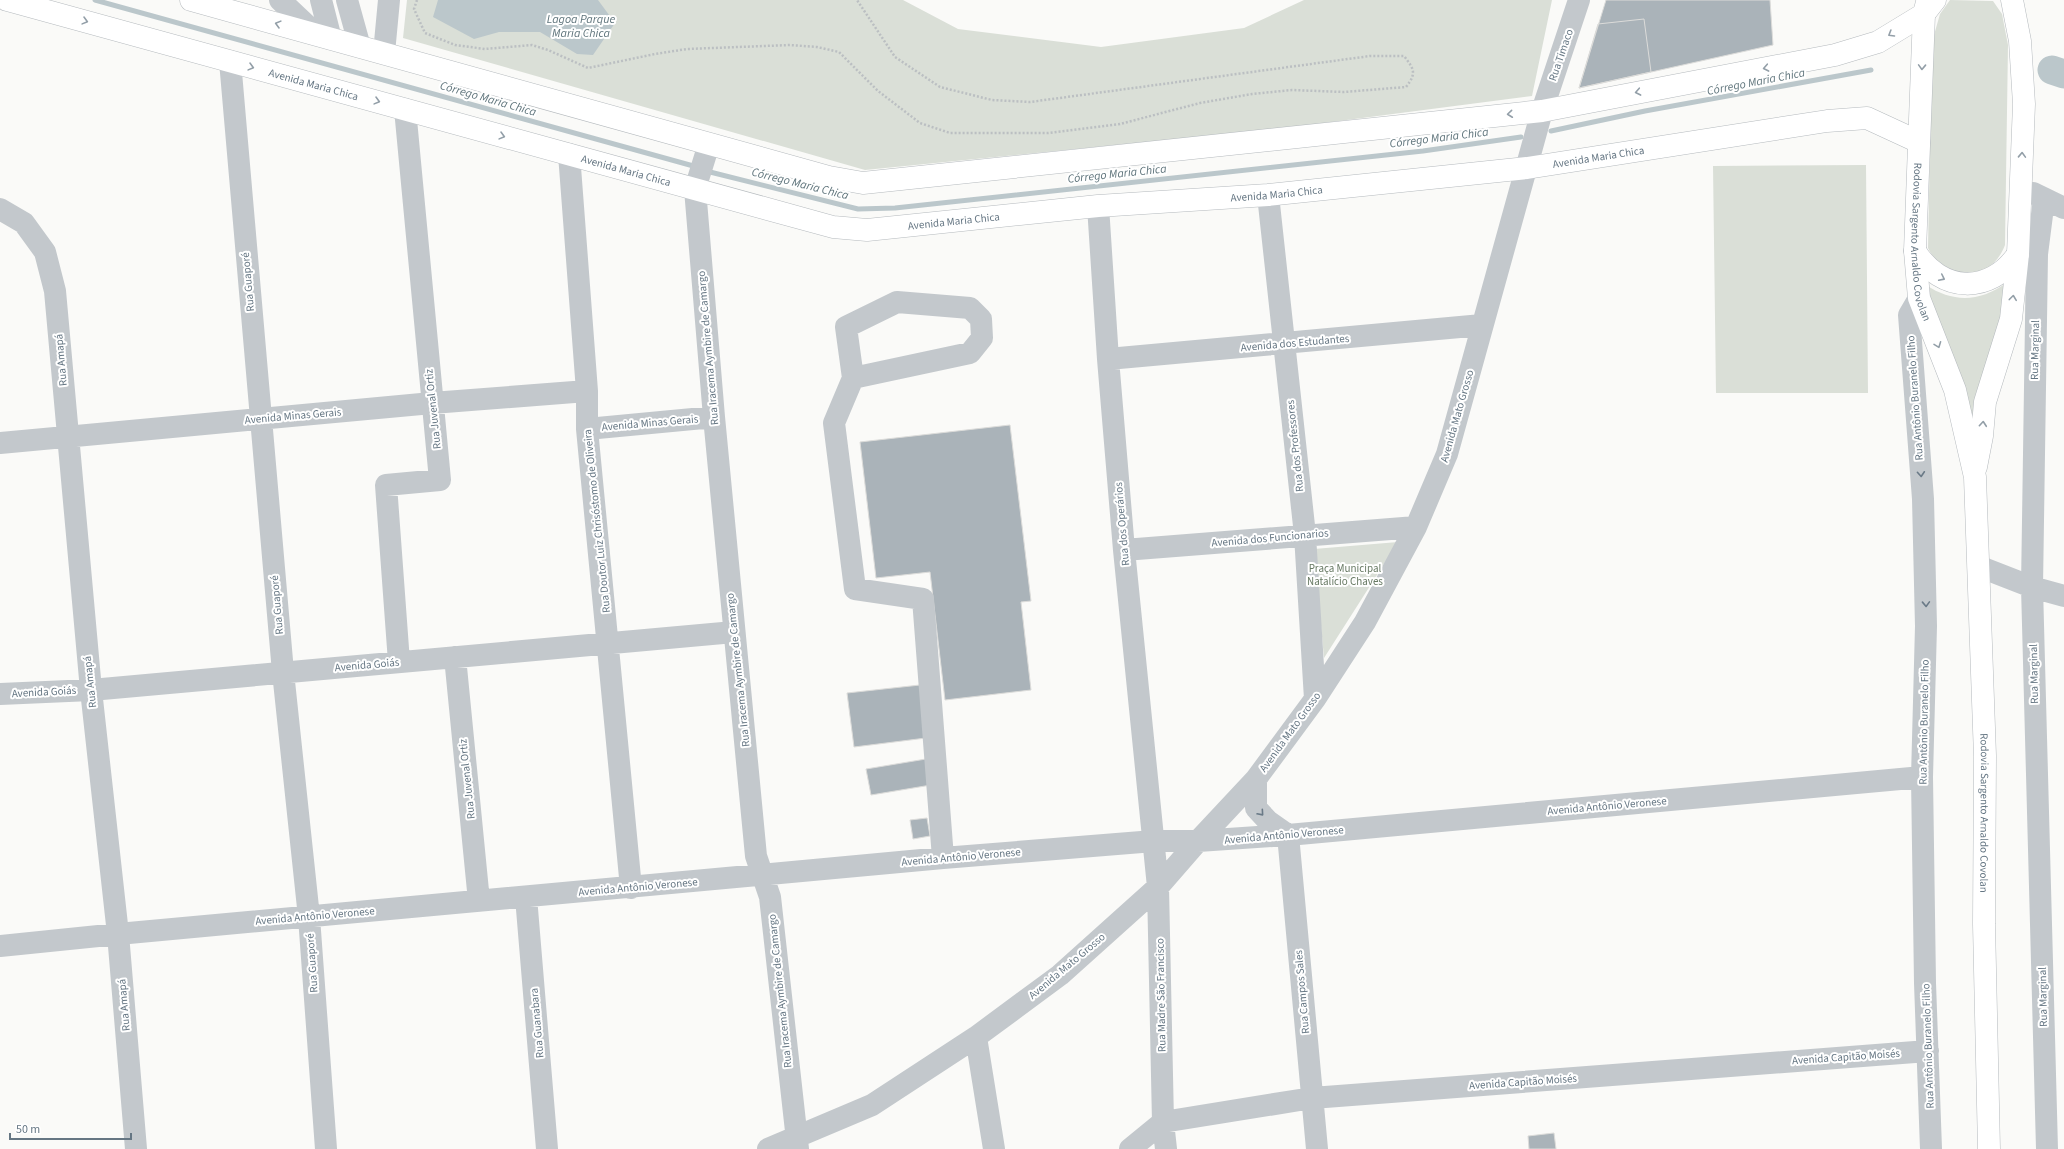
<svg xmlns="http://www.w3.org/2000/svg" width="2064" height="1149" font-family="'Source Sans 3',sans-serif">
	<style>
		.green { fill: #dadfd7 }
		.water { fill: #bbc7cb }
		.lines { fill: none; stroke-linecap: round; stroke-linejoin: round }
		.stream { stroke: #bbc7cb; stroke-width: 5 }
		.river { stroke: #bbc7cb; stroke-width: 29 }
		.building { fill: #aab3b9; stroke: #dcdcda }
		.major-casing { stroke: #b5babe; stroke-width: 23 }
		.path { stroke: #bbbfc2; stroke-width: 2.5; stroke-dasharray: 2 2; stroke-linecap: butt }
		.minor { stroke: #c3c8cc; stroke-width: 22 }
		.major { stroke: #fff; stroke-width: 22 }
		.oneway { stroke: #939fa8 }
		.oneway2 { stroke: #6a7a87 }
		.labels { text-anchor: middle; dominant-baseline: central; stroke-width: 4; stroke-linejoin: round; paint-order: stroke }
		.street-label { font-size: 11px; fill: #657683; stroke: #fff }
		.park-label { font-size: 11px; fill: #687a64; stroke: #fff }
		.water-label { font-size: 12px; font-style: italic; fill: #60757c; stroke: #fff }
	</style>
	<rect width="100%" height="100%" fill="#fafaf8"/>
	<path class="green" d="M407,0H903L958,29L1101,47L1244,28L1304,0H1552L1532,96L1285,128L865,170L403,38Z
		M1950,0L1993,1L2002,14L2008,45L2005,245C1991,283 1945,283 1928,248L1932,42L1940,14Z
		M1866,165L1868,393H1716L1713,166Z
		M2006,283L2001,323L1974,419L1926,285C1953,303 1980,302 2006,283Z
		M1398,542L1324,658L1314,549Z"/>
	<path class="water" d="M438,0H598L615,23L593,55L577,54L540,32H499L474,39L433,17Z"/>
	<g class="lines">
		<path class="stream" d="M95,0L697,167
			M1551,131L1645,111L1871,70
			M706,171L858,209L895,208L1423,151L1521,137"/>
		<path class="river" d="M2052,70L2064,74"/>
	</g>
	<path class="building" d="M1606,0H1770L1773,45L1579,88Z
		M1644,19L1651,72L1579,88L1598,24Z
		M1010,425L1031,601L1021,602L1031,690L945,700L930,572L876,578L860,442Z
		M920,685L926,738L854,747L847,693Z
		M926,759L931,785L871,795L866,769Z
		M927,818L930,836L913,839L910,820Z
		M1554,1133L1556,1149H1529L1528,1136Z"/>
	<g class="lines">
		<g class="major-casing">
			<g id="major">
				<path id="s1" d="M7,0L833,227L867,230L1098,206L1268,195L1527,168L1827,121L1867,118L1919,142"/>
				<path d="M191,0L829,177L863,183L1542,111L1835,55L1878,42L1924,14L1935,0"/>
				<path id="s2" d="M1927,2L1924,14L1915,251L1919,298L1955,390L1975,477L1985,756L1984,924L1989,1149"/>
				<path d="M1915,251C1941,293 1990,295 2018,254"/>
				<path d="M1976,467L1982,436L1985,402L2011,319L2018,254L2024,104L2020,41L2012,0"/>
			</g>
		</g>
		<path class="path" d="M417,0L414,9L425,33L455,45L485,49L532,45L548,50L588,68L655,54L687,49L790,45L817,47L839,52L878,91L920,123L950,133H1048L1120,124L1200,103L1252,94L1292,90L1344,92L1406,87C1417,73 1414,69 1404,56H1370L1030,102L992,100L940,87L895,57L857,0"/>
		<path class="minor" d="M280,0L316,34
			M321,0L331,39
			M347,0L360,47
			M384,53L389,0
			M230,61L283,672L309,917L326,1149
			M709,144L695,189L714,417L756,856L770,897L798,1149
			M569,154L587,391V429L631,888
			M2033,193L2064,208
			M1268,195L1305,535L1315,699
			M2044,199L2037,254L2032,587L2047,1149
			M1098,206L1108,359L1124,550L1158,887L1163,1122L1166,1149
			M0,209L24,223L45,252L55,291L91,690L118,934L136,1149
			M1919,298L1909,315L1923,499L1926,626L1922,777L1925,983L1931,1149
			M1108,359L1482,325
			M853,378L846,327L897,302L970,308L981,319L982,338L970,353L853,378L834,423L855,589L923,599L943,858
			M587,429L714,417
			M0,443L432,403L587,391
			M1124,550L1416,527
			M1978,566L2032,587L2064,596
			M455,657L479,901
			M399,662L386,485L440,480L405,109
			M0,694L91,690L734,632
			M1256,779V808L1268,821L1288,835L1317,1149
			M526,897L547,1149
			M0,946L118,934L943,858L1154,841H1198L1288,835L1922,777
			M976,1037L994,1149
			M768,1149L872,1105L976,1037L1060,975L1158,887L1198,841L1256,779L1315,699L1365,622L1416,527L1447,454L1542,111L1579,0
			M1130,1149L1163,1122L1312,1098L1928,1051"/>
		<use href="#major" class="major"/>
	</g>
	<defs><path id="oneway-chevron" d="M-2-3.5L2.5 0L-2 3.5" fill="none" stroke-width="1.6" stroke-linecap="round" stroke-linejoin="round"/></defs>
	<g class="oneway">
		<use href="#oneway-chevron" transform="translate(85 21) rotate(15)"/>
		<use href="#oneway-chevron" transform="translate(278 24) rotate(-165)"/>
		<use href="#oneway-chevron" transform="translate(1891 34) rotate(149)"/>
		<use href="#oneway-chevron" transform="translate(251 67) rotate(15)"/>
		<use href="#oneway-chevron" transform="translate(1922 67) rotate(92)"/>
		<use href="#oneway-chevron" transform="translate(1766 68) rotate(169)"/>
		<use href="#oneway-chevron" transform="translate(1638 92) rotate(169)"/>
		<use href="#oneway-chevron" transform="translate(377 101) rotate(15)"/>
		<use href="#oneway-chevron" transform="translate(1510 114) rotate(174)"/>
		<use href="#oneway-chevron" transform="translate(502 136) rotate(15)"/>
		<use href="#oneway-chevron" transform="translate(2022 155) rotate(-88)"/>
		<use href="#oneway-chevron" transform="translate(1942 278) rotate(26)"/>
		<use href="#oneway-chevron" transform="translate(2013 298) rotate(-83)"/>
		<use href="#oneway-chevron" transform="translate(1938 345) rotate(69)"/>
		<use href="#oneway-chevron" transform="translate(1983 424) rotate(-85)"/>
	</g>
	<g class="oneway2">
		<use href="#oneway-chevron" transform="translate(1921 474) rotate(86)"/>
		<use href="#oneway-chevron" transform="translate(1926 604) rotate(88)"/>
		<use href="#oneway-chevron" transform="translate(1261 813) rotate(49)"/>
	</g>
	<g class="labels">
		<g class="street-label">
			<text transform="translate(1561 55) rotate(-71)">Rua Timaco</text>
			<text stroke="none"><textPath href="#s1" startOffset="318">Avenida Maria Chica</textPath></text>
			<text stroke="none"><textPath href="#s1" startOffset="1626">Avenida Maria Chica</textPath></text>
			<text stroke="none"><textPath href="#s1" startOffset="642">Avenida Maria Chica</textPath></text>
			<text stroke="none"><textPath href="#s1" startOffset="1302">Avenida Maria Chica</textPath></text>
			<text stroke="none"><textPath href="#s1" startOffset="978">Avenida Maria Chica</textPath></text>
			<text stroke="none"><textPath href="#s2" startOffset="241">Rodovia Sargento Arnaldo Covolan</textPath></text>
			<text transform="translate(248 282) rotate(-95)">Rua Guaporé</text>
			<text transform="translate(1295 343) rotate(-5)">Avenida dos Estudantes</text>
			<text transform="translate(708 348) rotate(-95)">Rua Iracema Aymbire de Camargo</text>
			<text transform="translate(2035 350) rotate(-89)">Rua Marginal</text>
			<text transform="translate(61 360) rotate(-95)">Rua Amapá</text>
			<text transform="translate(1915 398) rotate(-94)">Rua Antônio Buranelo Filho</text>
			<text transform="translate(433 409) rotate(-96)">Rua Juvenal Ortiz</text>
			<text transform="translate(293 416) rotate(-5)">Avenida Minas Gerais</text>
			<text transform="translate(1457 416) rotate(-74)">Avenida Mato Grosso</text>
			<text transform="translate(650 423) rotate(-5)">Avenida Minas Gerais</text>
			<text transform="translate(1295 446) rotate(-96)">Rua dos Professores</text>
			<text transform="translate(597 521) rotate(-96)">Rua Doutor Luiz Chrisóstomo de Oliveira</text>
			<text transform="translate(1122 524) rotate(-95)">Rua dos Operários</text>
			<text transform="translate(1270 538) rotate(-5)">Avenida dos Funcionarios</text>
			<text transform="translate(277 605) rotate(-95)">Rua Guaporé</text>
			<text transform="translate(367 665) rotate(-5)">Avenida Goiás</text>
			<text transform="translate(738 670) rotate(-96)">Rua Iracema Aymbire de Camargo</text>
			<text transform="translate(2034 674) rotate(-91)">Rua Marginal</text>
			<text transform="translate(90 682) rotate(-96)">Rua Amapá</text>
			<text transform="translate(44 692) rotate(-3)">Avenida Goiás</text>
			<text transform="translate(1924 722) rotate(-89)">Rua Antônio Buranelo Filho</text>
			<text transform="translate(1290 732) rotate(-54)">Avenida Mato Grosso</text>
			<text transform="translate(467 779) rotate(-96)">Rua Juvenal Ortiz</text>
			<text transform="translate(1607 806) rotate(-5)">Avenida Antônio Veronese</text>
			<text stroke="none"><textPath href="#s2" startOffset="821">Rodovia Sargento Arnaldo Covolan</textPath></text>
			<text transform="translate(1284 835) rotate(-5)">Avenida Antônio Veronese</text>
			<text transform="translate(961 857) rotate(-5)">Avenida Antônio Veronese</text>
			<text transform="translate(638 887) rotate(-5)">Avenida Antônio Veronese</text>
			<text transform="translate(315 916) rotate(-5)">Avenida Antônio Veronese</text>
			<text transform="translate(312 963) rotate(-94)">Rua Guaporé</text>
			<text transform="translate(1067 966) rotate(-40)">Avenida Mato Grosso</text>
			<text transform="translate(780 991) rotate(-96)">Rua Iracema Aymbire de Camargo</text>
			<text transform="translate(1302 992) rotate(-95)">Rua Campos Sales</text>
			<text transform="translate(1161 995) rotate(-91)">Rua Madre São Francisco</text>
			<text transform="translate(2043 997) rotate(-91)">Rua Marginal</text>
			<text transform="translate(124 1005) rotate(-95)">Rua Amapá</text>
			<text transform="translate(537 1023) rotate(-95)">Rua Guanabara</text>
			<text transform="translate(1928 1046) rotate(-92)">Rua Antônio Buranelo Filho</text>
			<text transform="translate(1846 1057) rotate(-4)">Avenida Capitão Moisés</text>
			<text transform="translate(1523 1082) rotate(-4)">Avenida Capitão Moisés</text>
		</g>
		<g class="park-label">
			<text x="1345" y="568">Praça Municipal<tspan x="1345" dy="13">Natalício Chaves</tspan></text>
		</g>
		<g class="water-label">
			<text x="581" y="19">Lagoa Parque<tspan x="581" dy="14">Maria Chica</tspan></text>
			<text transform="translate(1756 82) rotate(-11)">Córrego Maria Chica</text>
			<text transform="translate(488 99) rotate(16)">Córrego Maria Chica</text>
			<text transform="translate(1439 138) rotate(-7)">Córrego Maria Chica</text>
			<text transform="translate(1117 174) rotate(-6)">Córrego Maria Chica</text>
			<text transform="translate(800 184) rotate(14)">Córrego Maria Chica</text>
		</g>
	</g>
	<path d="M10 1133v6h121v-6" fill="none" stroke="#657683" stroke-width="2"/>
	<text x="16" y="1133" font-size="12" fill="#657683" stroke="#ffffff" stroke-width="3" paint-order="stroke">50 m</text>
</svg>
